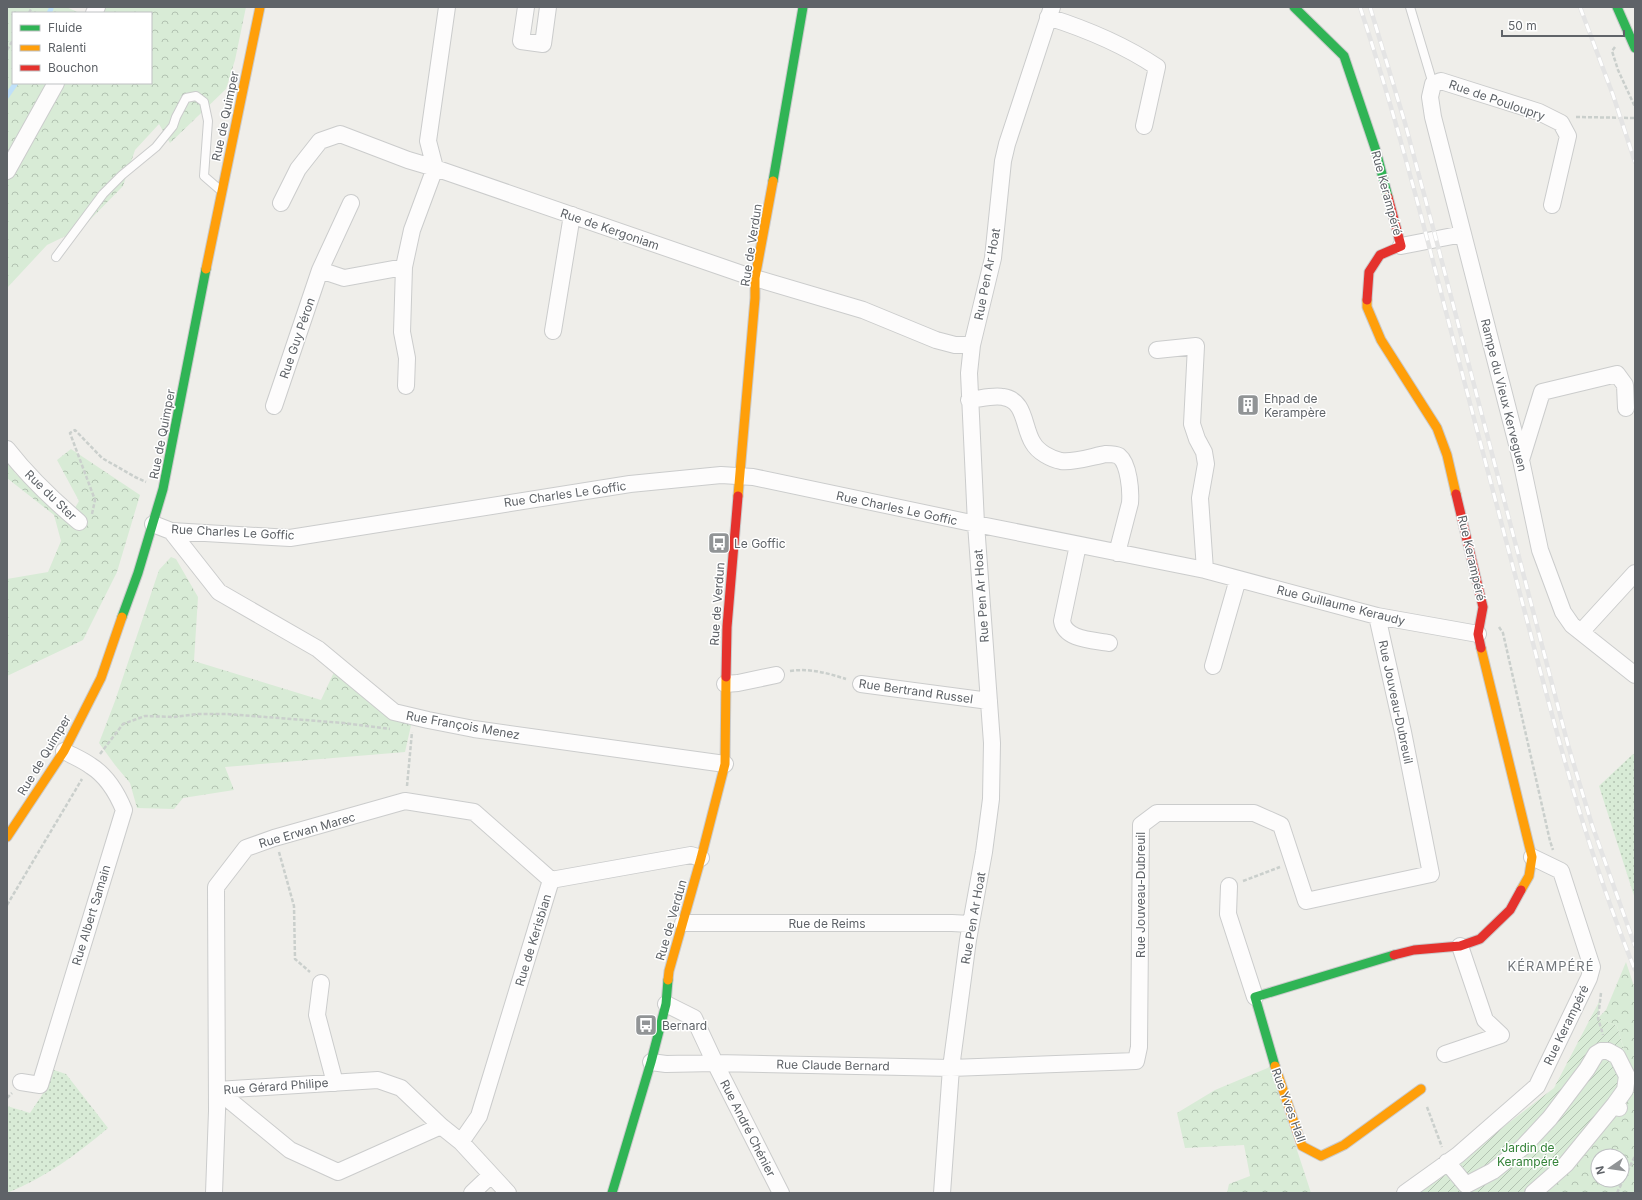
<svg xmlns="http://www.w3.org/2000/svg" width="1642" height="1200" font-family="Inter,sans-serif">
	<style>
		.grass { fill: url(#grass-dots) }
		.forest { fill: url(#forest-crowns); fill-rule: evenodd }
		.garden { fill: url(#garden-furrows) }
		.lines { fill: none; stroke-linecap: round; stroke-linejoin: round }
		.stream { stroke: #bfe0f9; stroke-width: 5 }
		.lane-casing { stroke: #cbcccc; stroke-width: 10 }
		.street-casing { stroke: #cbcccc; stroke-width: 18 }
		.fast-casing { stroke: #cacacb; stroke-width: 11 }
		.slow-casing { stroke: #cacacb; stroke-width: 11 }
		.jam-casing { stroke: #cacacb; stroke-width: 11 }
		.path { stroke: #cacfcc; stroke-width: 2.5; stroke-dasharray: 4 2; stroke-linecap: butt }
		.lane { stroke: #fdfcfc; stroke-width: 8 }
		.street { stroke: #fdfcfc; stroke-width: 16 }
		.fast { stroke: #30b455; stroke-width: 9 }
		.slow { stroke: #ff9f0a; stroke-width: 9 }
		.jam { stroke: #e5322d; stroke-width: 9 }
		.rail-casing { stroke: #e4e4e4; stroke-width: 4.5 }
		.rail { stroke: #fff; stroke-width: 3; stroke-dasharray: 9; stroke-linecap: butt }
		.labels { text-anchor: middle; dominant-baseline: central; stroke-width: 3; stroke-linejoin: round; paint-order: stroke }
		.street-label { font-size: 12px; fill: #5f6368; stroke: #fff }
		.poi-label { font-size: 12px; fill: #5f6368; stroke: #fff; text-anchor: start }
		.park-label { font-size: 12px; fill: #348238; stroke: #fff }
		.neighbourhood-label { font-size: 13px; letter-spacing: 1px; fill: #70757a; stroke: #fff }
	</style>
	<defs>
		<pattern id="grass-dots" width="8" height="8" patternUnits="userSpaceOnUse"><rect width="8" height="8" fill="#d8ebd6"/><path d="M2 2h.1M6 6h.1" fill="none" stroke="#b2c2b1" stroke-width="1.8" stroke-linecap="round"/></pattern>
		<pattern id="forest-crowns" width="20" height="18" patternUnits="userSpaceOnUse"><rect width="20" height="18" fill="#d8ebd6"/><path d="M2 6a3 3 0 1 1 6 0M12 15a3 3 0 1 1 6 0" fill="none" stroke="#b2c2b1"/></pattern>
		<pattern id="garden-furrows" width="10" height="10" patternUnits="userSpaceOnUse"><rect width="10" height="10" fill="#d8ebd6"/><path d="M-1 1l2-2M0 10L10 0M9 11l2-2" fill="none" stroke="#b2c2b1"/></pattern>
	</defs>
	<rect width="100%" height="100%" fill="#efeeea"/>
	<path class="grass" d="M1633,754L1635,756V899L1599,786Z
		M51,1069L66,1074L108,1128C76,1155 46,1177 7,1193V1106L30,1113L44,1092Z"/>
	<path class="forest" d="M7,7H66L80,13H13V83H151V13H89L92,7H246L235,60L226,89L170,143L159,124L135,150L123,186L82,228L47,245L7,288Z
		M71,449L140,495L117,572L83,640L7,676V579L48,572L61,541L54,515L7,478V456L15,473L68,520L79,501L57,460Z
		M171,557L176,559L198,597L194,661L321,700L336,668L412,721L405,752L225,767L234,790L183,798L174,809L137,808L130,783L115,765L99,743L115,701L159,570Z
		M1626,962L1635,989V1087L1617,1026L1598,1018L1606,1010Z
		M1270,1067L1311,1193H1227L1229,1184L1250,1176L1244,1145L1185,1148L1177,1113L1215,1090Z
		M1635,1088V1193H1539L1613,1115ZM1598,1156H1622V1180H1598Z"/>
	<path class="garden" d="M1600,1000L1598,1018L1617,1026L1635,1088L1613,1115L1539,1193H1417L1554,1088Z"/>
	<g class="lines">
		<path class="stream" d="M49,13L51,9
			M7,96L16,83"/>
		<g class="lane-casing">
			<path id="lane" d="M1410,7L1433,84
				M56,257L103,194L122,175L156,147L173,126L176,117L186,98L196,96L204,102L208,121L204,176L219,189"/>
		</g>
		<g class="street-casing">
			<path id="street" d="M526,7L521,41L543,44L548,7
				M94,13L97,7
				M1048,17C1086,29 1124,45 1157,67L1144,126
				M7,171L56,83
				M281,203L298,169L320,141L340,134L408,160L435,168L748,276L863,310L936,340L955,345H972
				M1552,205L1568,136L1561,123L1539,112L1441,81L1433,84L1430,97L1433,117L1521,460L1540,550L1563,612L1572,625L1635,675
				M1401,246L1463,234
				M404,267L402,332L407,358L406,386
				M320,270L344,278L404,267L412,230L435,168L428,141L447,7
				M553,331L572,215
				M1157,350L1196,346L1192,424L1197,439L1204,452L1206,464L1200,498L1205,570
				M969,400C980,399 992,395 1003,397C1026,400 1023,428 1033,443C1038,452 1051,459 1061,461C1073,463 1094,456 1106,454C1110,454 1115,454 1119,456C1129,464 1131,491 1130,503L1117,553
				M274,406L320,270L351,203
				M7,449C28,476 53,500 79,522
				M1521,460L1542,392L1617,374L1625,385L1626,408
				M153,524L171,531L290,538L630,484L721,475L753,477L976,524L1205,570L1377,616L1478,634
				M171,531L219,592L318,649L394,712L428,720L474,729L725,764
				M1078,545L1062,621C1065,640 1093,640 1109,643
				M1581,632L1635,573
				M1213,666L1238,579
				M725,684L738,683L776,675
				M861,684L989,701
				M551,880L691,855L701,858
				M1229,886L1228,914L1255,997
				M683,923H952L970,924
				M321,983L317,1015L335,1083
				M1445,1054L1501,1035L1485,1020L1460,946
				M651,1062L666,1064L715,1063L694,1018L666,1004
				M21,1082L40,1085L124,810C117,793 107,776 91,766C83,760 73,756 64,751
				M217,1090L378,1080L401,1088L441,1126L461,1142L508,1193
				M217,1090L290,1150L338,1172L441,1126
				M461,1142L479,1116L551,880
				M1447,1162L1466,1185L1493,1171L1523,1147L1550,1118L1587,1069L1596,1054L1601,1051H1608L1617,1056L1627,1076L1625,1090L1615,1104L1619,1108
				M214,1193L217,1111L216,887L246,848L274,838L405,801L474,812L551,880
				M472,1193L491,1175
				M781,1193L715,1063L951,1068L1136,1061L1139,1047L1141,825L1157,813H1254L1281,825L1306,901L1431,874L1403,732L1377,616
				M942,1193L951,1068L968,940L984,852L991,799L992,743L976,524L969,373L972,345L993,258L1003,161L1007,144L1052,7
				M1405,1193L1458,1155L1537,1086L1589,978L1592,967L1561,871L1532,857
				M1533,1193L1566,1164L1615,1104"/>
		</g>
		<g class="fast-casing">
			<path id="fast" d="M1294,7L1344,56L1376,151L1388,197
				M1617,7L1635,48
				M773,181L803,7
				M122,617L138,573L163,489L206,269
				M1275,1066L1255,997L1394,955
				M612,1193L651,1062L666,1004L668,980"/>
		</g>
		<g class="slow-casing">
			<path id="slow" d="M206,269L260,7
				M1367,300V307L1381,340L1437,428L1447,455L1456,494
				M738,496L755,298V278L773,181
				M1481,648L1532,857L1529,876L1521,890
				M7,837L64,751L101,678L122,617
				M668,980L669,971L701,858L725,764L726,677
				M1275,1066L1302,1146L1321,1156L1344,1145L1421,1089"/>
		</g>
		<g class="jam-casing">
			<path id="jam" d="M1367,300L1369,272L1380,255L1401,246L1388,197
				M1456,494L1483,607L1478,634L1481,648
				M726,677L727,627L738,496
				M1394,955L1414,950L1460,946L1480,939L1510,910L1521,890"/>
		</g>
		<path class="path" d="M29,13L32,7
			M1615,47L1612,51L1618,70L1635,107
			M7,50L13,40
			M1576,117L1635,118
			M92,514L95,500L70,433L75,430L102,458L135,477L146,482
			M1499,627L1503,633L1550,841L1553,850
			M790,671C810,668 827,673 846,679
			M100,754L123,724L145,716L173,717L197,714H226L344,723L390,729
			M407,786L412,732
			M279,852L294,906L295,959L310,972
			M1243,881L1280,867
			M7,905L82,779
			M1601,993L1598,1018L1603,1035
			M7,1098L12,1093
			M1427,1107L1442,1147
			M1617,1193L1635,1156"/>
		<use href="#lane" class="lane"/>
		<use href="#street" class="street"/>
		<use href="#fast" class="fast"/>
		<use href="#slow" class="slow"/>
		<use href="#jam" class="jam"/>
		<g class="rail-casing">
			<path id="rail" d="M1360,7C1393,107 1420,210 1446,312C1472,410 1497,507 1523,605C1555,728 1587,852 1635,970
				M1370,7L1405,123L1436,239L1568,745L1592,825L1635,946
				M1580,7L1613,95L1635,162"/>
		</g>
		<use href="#rail" class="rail"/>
	</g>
	<defs>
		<g id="building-square" transform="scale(1.15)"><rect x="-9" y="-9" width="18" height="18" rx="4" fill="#919496" stroke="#fff"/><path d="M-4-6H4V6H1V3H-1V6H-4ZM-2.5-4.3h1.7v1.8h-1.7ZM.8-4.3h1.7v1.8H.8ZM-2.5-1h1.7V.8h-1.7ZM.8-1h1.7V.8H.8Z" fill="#fff"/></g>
		<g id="bus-square" transform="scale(1.15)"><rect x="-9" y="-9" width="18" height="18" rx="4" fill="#919496" stroke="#fff"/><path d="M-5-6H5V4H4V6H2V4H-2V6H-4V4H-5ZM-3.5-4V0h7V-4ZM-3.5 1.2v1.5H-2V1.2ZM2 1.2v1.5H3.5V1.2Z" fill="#fff"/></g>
	</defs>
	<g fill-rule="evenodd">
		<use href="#building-square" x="1248" y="405"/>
		<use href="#bus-square" x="719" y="543"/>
		<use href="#bus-square" x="646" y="1025"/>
	</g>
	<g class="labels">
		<g class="street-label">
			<text transform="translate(1497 100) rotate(19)">Rue de Pouloupry</text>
			<text transform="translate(225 116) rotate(-78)">Rue de Quimper</text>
			<text transform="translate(1387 193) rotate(75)">Rue Kerampéré</text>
			<text transform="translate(610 229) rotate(19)">Rue de Kergoniam</text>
			<text transform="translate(751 245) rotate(-81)">Rue de Verdun</text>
			<text transform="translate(987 274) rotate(-79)">Rue Pen Ar Hoat</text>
			<text transform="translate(297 338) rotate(-71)">Rue Guy Péron</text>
			<text transform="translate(1504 395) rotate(76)">Rampe du Vieux Kerveguen</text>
			<text transform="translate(162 434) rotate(-79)">Rue de Quimper</text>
			<text transform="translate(565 494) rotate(-8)">Rue Charles Le Goffic</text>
			<text transform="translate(51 495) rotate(44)">Rue du Ster</text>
			<text transform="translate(897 508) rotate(12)">Rue Charles Le Goffic</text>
			<text transform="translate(233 532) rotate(3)">Rue Charles Le Goffic</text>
			<text transform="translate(1472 558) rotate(77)">Rue Kerampéré</text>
			<text transform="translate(981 596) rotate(-94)">Rue Pen Ar Hoat</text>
			<text transform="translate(717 604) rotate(-86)">Rue de Verdun</text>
			<text transform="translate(1341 605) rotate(14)">Rue Guillaume Keraudy</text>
			<text transform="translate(916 691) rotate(8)">Rue Bertrand Russel</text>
			<text transform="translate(1396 702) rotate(78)">Rue Jouveau-Dubreuil</text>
			<text transform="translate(463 725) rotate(10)">Rue François Menez</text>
			<text transform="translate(44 755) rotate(-59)">Rue de Quimper</text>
			<text transform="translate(307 830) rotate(-16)">Rue Erwan Marec</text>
			<text transform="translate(1140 895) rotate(-90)">Rue Jouveau-Dubreuil</text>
			<text transform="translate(91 915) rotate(-73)">Rue Albert Samain</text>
			<text transform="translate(973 918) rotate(-80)">Rue Pen Ar Hoat</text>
			<text transform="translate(671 920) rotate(-74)">Rue de Verdun</text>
			<text x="827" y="923">Rue de Reims</text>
			<text transform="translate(533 940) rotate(-73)">Rue de Kerisbian</text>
			<text transform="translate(1566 1025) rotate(-64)">Rue Kerampéré</text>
			<text transform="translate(833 1065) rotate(1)">Rue Claude Bernard</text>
			<text transform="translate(276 1086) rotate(-4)">Rue Gérard Philipe</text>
			<text transform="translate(1289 1105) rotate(70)">Rue Yves Hall</text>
			<text transform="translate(748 1128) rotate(63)">Rue André Chénier</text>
		</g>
		<g class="poi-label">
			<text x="1264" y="398">Ehpad de<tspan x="1264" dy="14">Kerampère</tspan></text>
			<text x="734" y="543">Le Goffic</text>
			<text x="662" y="1025">Bernard</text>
		</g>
		<g class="park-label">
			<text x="1528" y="1147">Jardin de<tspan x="1528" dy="14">Kerampéré</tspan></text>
		</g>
		<g class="neighbourhood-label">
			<text x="1551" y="966">KÉRAMPÉRÉ</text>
		</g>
	</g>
	<rect width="1642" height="1200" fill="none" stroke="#5f6368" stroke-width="16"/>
	<rect x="12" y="12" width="140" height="72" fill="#ffffff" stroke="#bfc1c3"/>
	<rect x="20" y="25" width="20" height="6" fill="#30b455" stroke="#bfc1c3"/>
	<text x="48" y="32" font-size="12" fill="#5f6368">Fluide</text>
	<rect x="20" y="45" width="20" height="6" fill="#ff9f0a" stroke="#bfc1c3"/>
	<text x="48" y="52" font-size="12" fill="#5f6368">Ralenti</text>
	<rect x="20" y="65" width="20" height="6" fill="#e5322d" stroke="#bfc1c3"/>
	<text x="48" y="72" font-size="12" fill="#5f6368">Bouchon</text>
	<g transform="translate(1610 1168) rotate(257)"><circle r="19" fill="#ffffff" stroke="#bfc1c3"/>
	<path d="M0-3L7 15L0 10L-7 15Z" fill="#919496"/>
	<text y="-6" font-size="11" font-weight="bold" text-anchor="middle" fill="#5f6368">N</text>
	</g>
	<path d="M1502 30v6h122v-6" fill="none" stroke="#5f6368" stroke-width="2"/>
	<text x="1508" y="30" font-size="12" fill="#5f6368" stroke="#ffffff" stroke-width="3" paint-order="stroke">50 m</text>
</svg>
